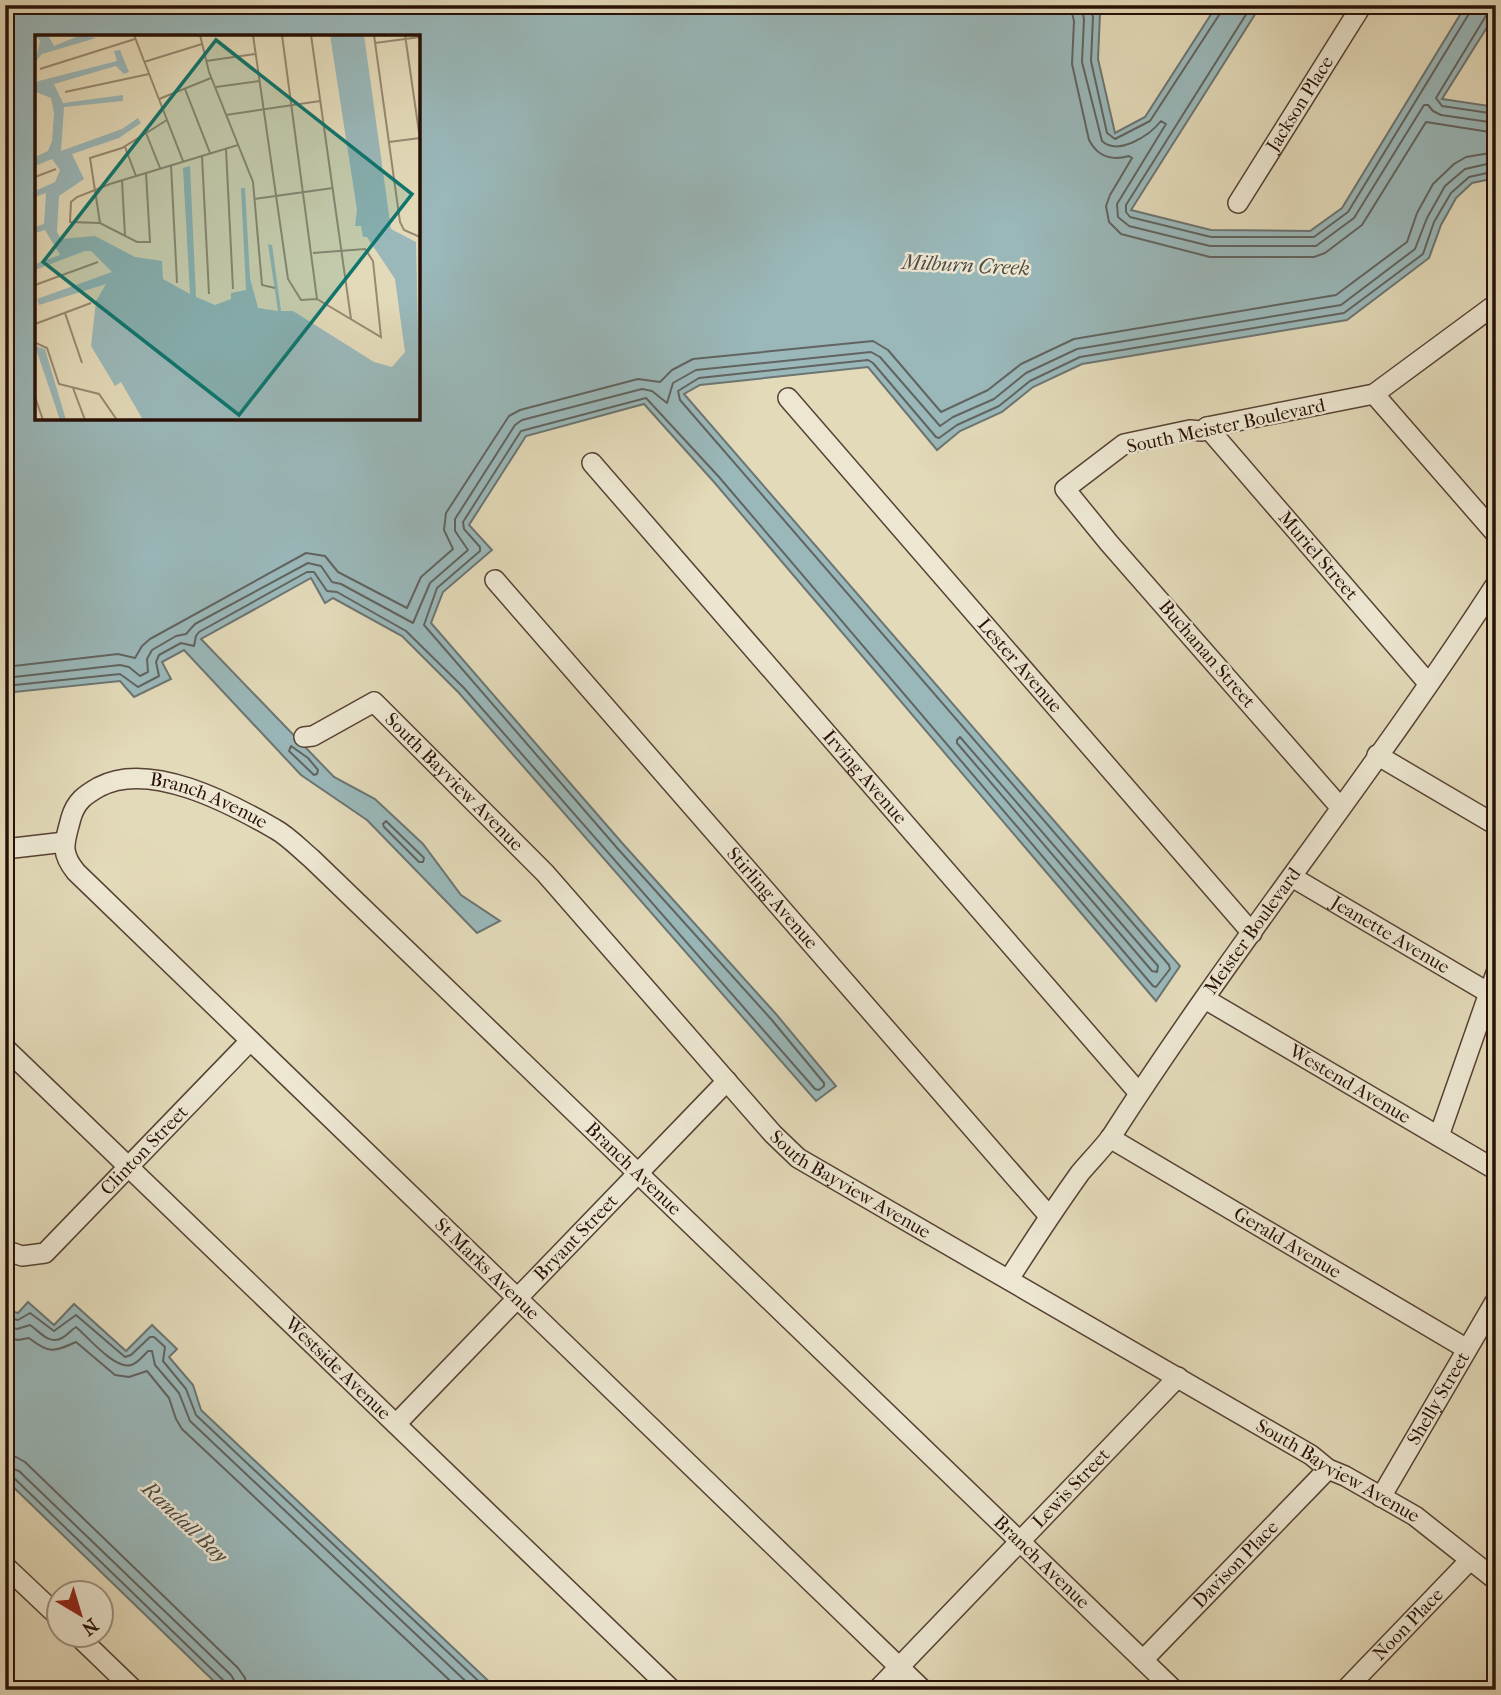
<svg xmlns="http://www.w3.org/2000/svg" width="1501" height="1695" font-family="'IM FELL French Canon',serif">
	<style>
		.water { fill: #9ab8ba; stroke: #6c7572; stroke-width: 2; fill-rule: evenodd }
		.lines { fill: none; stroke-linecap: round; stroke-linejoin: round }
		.shore { stroke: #616460; stroke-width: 2 }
		.minor-casing { stroke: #574234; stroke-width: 22 }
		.minor { stroke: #ede7d2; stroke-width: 19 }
		.labels { text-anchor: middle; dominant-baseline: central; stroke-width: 5; stroke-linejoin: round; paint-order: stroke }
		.street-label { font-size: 19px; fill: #281007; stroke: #ede7d2 }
		.water-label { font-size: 21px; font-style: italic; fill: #504b46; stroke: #ede7d2 }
		.inset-road { fill: none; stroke: #988972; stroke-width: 2 }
		.view { fill: #0f766e; fill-opacity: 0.15; stroke: #0f766e; stroke-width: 3.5 }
		.inset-edge { fill: none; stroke: #281007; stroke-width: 3.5 }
	</style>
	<rect width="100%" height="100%" fill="#e3dab9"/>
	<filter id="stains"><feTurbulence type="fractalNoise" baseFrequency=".00286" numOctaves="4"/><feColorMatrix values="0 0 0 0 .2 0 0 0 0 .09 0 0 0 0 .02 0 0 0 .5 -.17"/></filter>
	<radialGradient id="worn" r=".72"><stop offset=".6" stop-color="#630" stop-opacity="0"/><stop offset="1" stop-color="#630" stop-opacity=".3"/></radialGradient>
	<path class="water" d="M5,5H1095L1100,14L1098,59L1115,133L1145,117L1217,5H1261L1131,210L1211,230L1310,231L1342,208L1466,5H1496V13L1442,99L1496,107V178L1472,183L1456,198L1441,225L1429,258L1347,320L1082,364L1033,387L1002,412L960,431L937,450L868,367L700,385L684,394L1180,966L1156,1001L714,482L644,404L526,436L469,525L492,550L443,592L431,623L623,844L776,1014L836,1086L816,1101L459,693L402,636L333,598L325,603L311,578L201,639L334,777L375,799L423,844L461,895L500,921L477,933L367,820L301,775L184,650L162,662L171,679L134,697L120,681L5,693ZM37,37H418V418H37Z
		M28,1302L54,1325L74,1304L126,1351L152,1325L177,1349L169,1357L193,1385L201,1410L498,1690H223L5,1479V1309L18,1313Z"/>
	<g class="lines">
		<path class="shore" d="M1070,5L1074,21L1072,64L1089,140C1098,157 1111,161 1129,156L1132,158L1110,195L1106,206L1109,222L1121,234L1210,257H1314L1325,253L1362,225L1426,122L1496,133
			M1081,5L1084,19L1082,62L1102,141C1118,156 1149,136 1161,121L1166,124L1117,204L1118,217L1129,226L1210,246H1316L1354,218L1424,105H1428L1433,111L1441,115L1496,123
			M1089,5L1093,17L1091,61L1107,133L1115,139L1150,121L1221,12L1222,5
			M1252,5L1126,205V212L1130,217L1211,237H1314L1348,212L1470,12L1471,5
			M1496,10L1487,14L1436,98L1442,106L1496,114
			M5,667L118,654L135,658L142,646L150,639L306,553L325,556L338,572L407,608L421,577L453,549L444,530L446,513L509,416L520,410L638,379L660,382L672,370L693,359L873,341L888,350L941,412L988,390L1021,364L1074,339L1336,295L1407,242L1417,213L1433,184L1454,164L1466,157L1496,152
			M5,678L120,665L129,667L140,676L148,672L147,659L152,650L176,636L186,634L195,624L308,563L321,566L332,582L341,584L413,623L430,583L468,550L455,531V519L515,425L522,420L642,389L652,391L667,403L673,383L696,370L871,352L880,357L940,426L953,417L994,399L1026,373L1077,349L1341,305L1415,249L1427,218L1445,186L1465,169L1496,162
			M5,686L120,674L138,687L159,676L156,662L159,655L181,643L194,646L196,636L199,632L307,572H314L327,591L337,592L406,631L464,688L815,1089L819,1090L824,1086V1083L771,1019L618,849L424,625L437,588L480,551V547L464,529L463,522L521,431L646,398L719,477L1153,986L1156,987L1170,969L1169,965L680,400L678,391L699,378L868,360L873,363L936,437L939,438L957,425L999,406L1030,381L1080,357L1344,313L1423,254L1434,222L1451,193L1469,177L1496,171
			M960,737L1158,966L1157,972L1152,971L957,743V740Z
			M291,746L308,758L318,770L317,774L314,775L289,751Z
			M386,821L424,858L423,862H419L384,827L383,824Z
			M5,1317L18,1320L30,1313L54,1331L76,1315L125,1357L131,1355L150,1337H154L165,1347L163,1361L186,1389L196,1415L488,1690
			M5,1326L17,1329L30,1325C40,1332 49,1345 62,1338C68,1335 71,1330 76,1327C88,1337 115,1370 131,1365C138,1363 143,1356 148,1351H152L155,1365L179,1393L190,1421L475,1690
			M5,1337L18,1340L29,1338C49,1354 54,1352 76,1342L115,1375L129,1377L147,1371L169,1398L176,1419L182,1429L460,1690
			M5,1456L16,1457L25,1462L238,1668L245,1678L247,1690
			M5,1466L19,1471L231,1675L235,1682L236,1690
			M5,1475L13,1477L225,1682L228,1690"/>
		<g class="minor-casing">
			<g id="minor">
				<path id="s1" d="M1238,203L1362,5"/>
				<path d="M1374,394L1496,534"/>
				<path id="s2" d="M788,398L1252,933"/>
				<path id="s3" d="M1207,427L1428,683"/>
				<path id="s4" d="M592,463L1138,1092"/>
				<path id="s5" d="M495,580L1049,1216"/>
				<path id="s6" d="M304,737L313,736L374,702L545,873L773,1134L798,1158L1311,1455L1328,1469L1345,1476L1415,1516L1496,1580"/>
				<path d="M1377,755L1496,825"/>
				<path d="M1340,807L1109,543L1065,489L1124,444L1190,430L1202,431L1207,427L1374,394L1496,304"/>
				<path d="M5,849L65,842"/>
				<path id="s7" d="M1292,877L1489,993"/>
				<path id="s8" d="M1205,999L1496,1170"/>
				<path id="s9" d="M5,1048L672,1690"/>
				<path d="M1439,1136L1496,973"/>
				<path id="s10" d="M1110,1138L1467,1349"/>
				<path id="s11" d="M5,1250L22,1256L45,1253L250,1041"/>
				<path id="s12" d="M1009,1279C1032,1243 1055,1208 1080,1173C1090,1161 1102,1149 1111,1137C1232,948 1374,773 1496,584"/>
				<path id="s13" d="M396,1424L727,1081"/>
				<path id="s14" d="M1381,1497L1496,1300"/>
				<path d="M5,1566L60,1618"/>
				<path d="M78,1636L134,1690"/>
				<path id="s15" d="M1143,1660L1328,1469"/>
				<path id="s16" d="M877,1690L1178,1377"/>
				<path id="s17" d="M923,1690L76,872C59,851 65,842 71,818C76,801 85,795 99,787C149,760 230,803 275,829C288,836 300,849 312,859L1174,1690"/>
				<path id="s18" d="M1345,1690L1470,1560"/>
			</g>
		</g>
		<use href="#minor" class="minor"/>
	</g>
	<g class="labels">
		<g class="street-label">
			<text stroke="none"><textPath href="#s1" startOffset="117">Jackson Place</textPath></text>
			<text transform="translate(1226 426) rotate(-12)">South Meister Boulevard</text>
			<text stroke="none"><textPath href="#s3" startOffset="170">Muriel Street</textPath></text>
			<text transform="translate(1207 654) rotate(49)">Buchanan Street</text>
			<text stroke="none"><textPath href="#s2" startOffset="354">Lester Avenue</textPath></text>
			<text stroke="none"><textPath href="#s4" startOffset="416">Irving Avenue</textPath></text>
			<text stroke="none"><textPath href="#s6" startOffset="192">South Bayview Avenue</textPath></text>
			<text stroke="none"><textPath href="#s17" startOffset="1393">Branch Avenue</textPath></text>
			<text stroke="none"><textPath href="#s5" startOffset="422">Stirling Avenue</textPath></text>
			<text stroke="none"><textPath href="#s12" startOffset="425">Meister Boulevard</textPath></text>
			<text stroke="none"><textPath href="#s7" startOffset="114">Jeanette Avenue</textPath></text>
			<text stroke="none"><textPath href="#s8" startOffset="168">Westend Avenue</textPath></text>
			<text stroke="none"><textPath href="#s11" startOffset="184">Clinton Street</textPath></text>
			<text stroke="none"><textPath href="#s17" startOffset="1960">Branch Avenue</textPath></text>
			<text stroke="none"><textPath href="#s6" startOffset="760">South Bayview Avenue</textPath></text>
			<text stroke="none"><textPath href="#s13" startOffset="259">Bryant Street</textPath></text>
			<text stroke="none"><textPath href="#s10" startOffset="206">Gerald Avenue</textPath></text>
			<text transform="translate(487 1269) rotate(44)">St Marks Avenue</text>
			<text stroke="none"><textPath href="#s9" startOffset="462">Westside Avenue</textPath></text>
			<text stroke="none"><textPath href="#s14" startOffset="114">Shelly Street</textPath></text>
			<text stroke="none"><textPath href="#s6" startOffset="1326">South Bayview Avenue</textPath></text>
			<text stroke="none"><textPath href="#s16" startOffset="280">Lewis Street</textPath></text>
			<text stroke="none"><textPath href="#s17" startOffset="2527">Branch Avenue</textPath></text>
			<text stroke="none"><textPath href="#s15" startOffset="133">Davison Place</textPath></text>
			<text stroke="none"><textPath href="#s18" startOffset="91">Noon Place</textPath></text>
		</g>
		<g class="water-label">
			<text transform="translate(966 265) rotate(3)">Milburn Creek</text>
			<text transform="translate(185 1522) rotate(43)">Randall Bay</text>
		</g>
	</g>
	<g transform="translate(35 35)">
		<rect width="385" height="385" fill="#e3dab9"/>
		<path d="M0,0H13L19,11L46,0L61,3L7,19L0,27L5,6ZM295,0H329L356,194L381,207L385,385H108L86,347L80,351L56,311L61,266L71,249L4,270L2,264L77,237L56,216H50L0,235V229L25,220L10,195L0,198V192L9,189L11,158L0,162V156L20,147L25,135L17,124L0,131V122L13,116L17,106L19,78L16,63L1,57L0,47L82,26L79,16L85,15L94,37L89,39L81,31L19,49L28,68L88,60V66L29,72L26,116L87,94L103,83L106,88L84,103L37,119L49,144L24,161L22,197L26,204L60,201L100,222L127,226L128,244L155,259L148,133L155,131L161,262L180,270L196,264V258L211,255L206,153H210L215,243L223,273L243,276L233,209L237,210L246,276H258L339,327L357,332L370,317L360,244L332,202H328L326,191H320L322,175ZM0,311L10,314L31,385H25Z" fill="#9ab8ba"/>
		<path class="inset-road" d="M99,0L148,126M165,0L174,37L218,147L227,250L240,253M218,0L253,244L266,265L282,264M247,0L282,264M276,0L316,284M339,0L365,187L369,195L385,202M370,0L385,104M340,8L385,2M171,26L220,19M109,27L167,9M5,34L100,4M181,52L224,46M150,54L175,118M30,57L114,39M124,64L176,43M191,80L285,66M111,98L125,133M354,107L385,103M90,112L101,141M191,114L198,254M167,121L174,259M136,130L142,248M111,138L115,207H102L65,188L35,187L36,167L42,162L75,149L203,110M0,142L21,134M87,145L90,201M219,164L298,153M65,188L55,123L87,113L132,85M278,218L330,214L338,226L346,302L282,264M0,250L63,227M30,278L47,328M0,289L56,268M1,308L12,313L24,349L64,359L82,385M38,353L50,385M0,362L8,385"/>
		<path class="view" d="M181,5L377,159L204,380L8,227Z"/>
		<rect width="385" height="385" class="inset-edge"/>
	</g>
	<rect width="1501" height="1695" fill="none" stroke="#e3dab9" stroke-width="28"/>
	<rect x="7" y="7" width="1487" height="1681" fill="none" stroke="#281007" stroke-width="3.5"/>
	<rect x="14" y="14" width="1473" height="1667" fill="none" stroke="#281007" stroke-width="2"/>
	<g transform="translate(80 1614) rotate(142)"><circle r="33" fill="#ede7d2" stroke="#9e9181" stroke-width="2"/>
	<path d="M0-5L12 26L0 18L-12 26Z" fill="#8f2418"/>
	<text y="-10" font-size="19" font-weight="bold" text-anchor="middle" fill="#281007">N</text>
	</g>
	<rect width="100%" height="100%" filter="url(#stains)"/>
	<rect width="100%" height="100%" fill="url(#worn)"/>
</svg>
